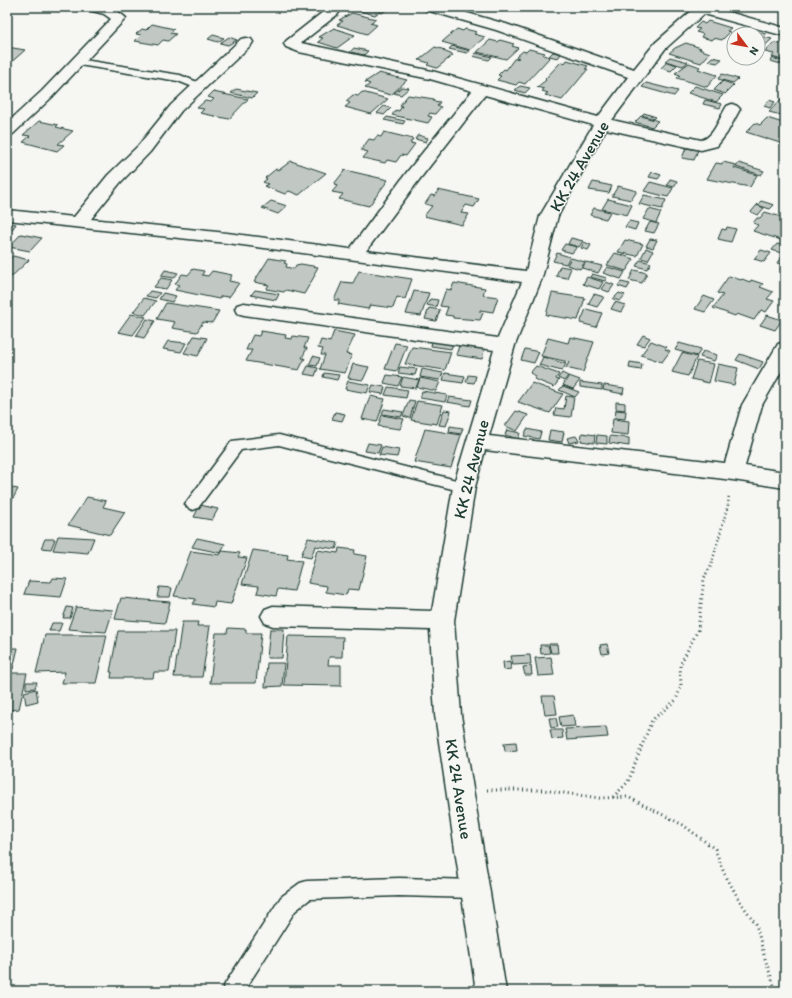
<svg xmlns="http://www.w3.org/2000/svg" width="792" height="998" font-family="Itim,sans-serif">
	<style>
		.building { fill: #c1c8c3; stroke: #1f3d34 }
		.lines { fill: none; stroke-linecap: round; stroke-linejoin: round }
		.service-casing { stroke: #1f3d34; stroke-width: 3 }
		.minor-casing { stroke: #1f3d34; stroke-width: 3 }
		.path-far1 { stroke: #1f3d34; stroke-width: 2.5; stroke-dasharray: 1 3; stroke-linecap: butt }
		.path { stroke: #1f3d34; stroke-width: 3; stroke-dasharray: 1 3.5; stroke-linecap: butt }
		.service { fill: #f6f6f2; fill-rule: evenodd }
		.minor { fill: #f6f6f2; fill-rule: evenodd }
		.labels { text-anchor: middle; dominant-baseline: central; stroke-width: 3; stroke-linejoin: round; paint-order: stroke }
		.street-label { font-size: 17px; fill: #1f3d34; stroke: #f6f6f2 }
	</style>
	<rect width="100%" height="100%" fill="#f6f6f2"/>
	<filter id="ink" filterUnits="userSpaceOnUse"><feTurbulence type="fractalNoise" baseFrequency=".025" numOctaves="2"/><feDisplacementMap in="SourceGraphic" scale="8" xChannelSelector="R" yChannelSelector="G"/><feConvolveMatrix kernelMatrix="1 2 1 2 8 2 1 2 1" color-interpolation-filters="sRGB"/></filter>
	<g filter="url(#ink)">
		<path class="building" d="M359,7H390L382,13L379,12L375,15L355,10Z
			M352,13L376,19L370,23L377,25L367,34L337,25L343,21L339,20Z
			M708,21L731,28L727,31L730,32L722,40L714,38L712,40L701,37L703,34L696,32L700,29L695,28L701,22L705,24Z
			M152,24L174,29L170,33L176,34L168,41L163,40L158,45L135,41L141,35L136,34L142,29L146,30Z
			M334,28L355,35L337,48L318,42L323,38L319,37Z
			M457,29L463,31L465,29L477,32L474,34L485,37L470,50L442,42Z
			M738,30L748,33L751,30L766,34L764,37L772,39L759,51L758,50V34H734Z
			M213,35L224,38L218,42L208,39Z
			M229,37L237,40L228,45L220,43Z
			M490,40L498,42L500,40L514,44L512,46L518,48L506,59L477,52Z
			M782,42L785,43V61L772,57L774,54L765,52L773,43L779,44Z
			M686,43L701,48L699,49L710,53L701,63L669,53L675,48Z
			M452,46L470,51L467,53L449,49Z
			M7,47L25,50L7,66Z
			M435,47L445,50L443,51L453,55L437,68L427,65L429,63L419,60Z
			M354,48L368,51L364,55L350,52Z
			M529,49L545,53L543,55L550,57L525,84L519,82L516,85L497,80L501,76L498,75L504,69L506,70L514,59L519,58L516,57L523,51L526,52Z
			M553,52L561,54L558,58L549,56Z
			M476,53L492,57L489,60L473,56Z
			M670,57L688,62L683,66L665,61Z
			M712,57L722,59L717,63L708,61Z
			M772,58L785,62V65L770,61Z
			M567,60L588,66L585,69H588L562,100L545,95L548,93L542,91L544,89L537,87L545,81L546,80L545,79L561,62L565,63Z
			M667,62L677,65L671,71L661,68Z
			M689,63L700,67L698,69L717,75L707,87L677,78L680,75L675,73Z
			M379,73L407,80L391,95L365,88L370,84L365,82Z
			M722,74L738,79L733,83L718,79Z
			M723,81L734,85L725,94L714,90Z
			M646,83L678,91L674,96L642,87Z
			M520,86L530,88L525,93L515,90Z
			M695,86L723,95L716,102L688,93Z
			M402,87L409,88L401,95L394,93Z
			M236,89L257,93L252,98L231,93Z
			M213,92L248,99L229,119L200,113L204,109L197,108L205,101L211,102L214,99L208,97Z
			M362,92L388,99L371,114L345,107L350,103L346,101L353,95L358,96Z
			M408,95L434,99L433,101L440,102L437,106L441,107L435,114L430,113L428,116L432,117L428,123L392,115L396,110L399,111L402,106L400,105Z
			M782,98L785,99V116L769,112Z
			M705,100L722,104L720,108L703,104Z
			M769,100L775,102L770,108L764,106Z
			M384,106L391,108L384,115L377,113Z
			M644,113L656,117L654,119L642,115Z
			M641,116L658,121L652,127L635,122Z
			M387,117L405,121L403,124L384,120Z
			M767,118L783,123L781,126L785,127V142L783,144L746,132L755,123L760,125Z
			M39,121L58,125L56,127L73,131L58,144L64,145L57,151L23,142L30,136L23,135Z
			M384,132L413,139L410,143L415,144L406,156L401,155L396,162L387,160L385,163L363,158L368,152L361,150L369,139L374,140L377,136L381,137Z
			M418,135L428,138L426,142L415,139Z
			M686,148L698,150L694,160L682,158Z
			M291,161L326,173L299,195L289,191L285,194L264,186L268,184L263,182L267,179L265,178L276,169L279,170Z
			M723,162L736,165L734,168L757,175L750,187L707,179L716,163L722,164Z
			M739,163L764,171L761,175L736,167Z
			M345,170L388,180L369,206L339,199L343,194L332,192L338,185L334,184Z
			M652,172L661,175L658,179L649,177Z
			M670,179L677,181L674,187L667,185Z
			M593,182L612,186L609,193L589,190Z
			M650,182L673,188L668,197L644,191Z
			M618,186L637,191L631,200L612,196Z
			M438,190L479,199L474,207L466,205L461,213L469,214L462,225L424,216L432,206L425,204L431,195L435,196Z
			M644,195L666,200L662,209L639,204Z
			M608,199L632,205L627,215L602,209Z
			M271,201L287,206L278,214L262,208Z
			M761,201L774,205L770,209L757,205Z
			M757,205L764,208L758,215L751,212Z
			M594,208L610,212L606,219L590,215Z
			M649,209L661,212L656,223L643,219Z
			M765,212L785,218V235L781,240L753,231L758,225L753,223L757,218H760Z
			M629,221L638,223L635,230L625,227Z
			M650,222L659,224L654,233L645,231Z
			M7,223L16,224L11,231L7,230Z
			M727,227L736,229L731,242L718,239L722,229L726,230Z
			M21,234L42,238L30,251L9,247Z
			M571,238L583,241L579,247L568,244Z
			M650,239L657,240L653,248L646,246Z
			M625,240L643,244L637,256L618,252Z
			M584,242L591,245L588,250L581,248Z
			M565,244L577,247L572,253L561,250Z
			M777,244L785,246L781,253L772,250Z
			M646,248L653,251L648,260L641,258Z
			M761,250L771,253L764,262L754,259Z
			M557,253L570,257L566,264L553,261Z
			M615,253L634,259L626,271L607,265Z
			M13,256L29,260L9,279L7,278V261Z
			M269,258L286,261L284,263L287,264L286,267L294,269L296,265L301,264L318,267L314,274L315,275L304,294L286,290L284,292L266,289L269,285L254,282Z
			M571,258L585,262L580,269L567,265Z
			M780,258L785,260V270L780,269L784,265L777,263Z
			M640,260L651,263L647,269L636,266Z
			M586,262L602,266L598,273L582,268Z
			M560,266L571,268L567,278L556,276Z
			M607,267L625,272L621,279L603,273Z
			M193,269L204,271L202,275L208,276L212,271L232,275L229,281L239,283L229,297L221,296L219,299L175,290L179,285L175,284L182,274L188,275Z
			M165,270L178,273L174,278L161,276Z
			M634,270L647,273L642,283L629,280Z
			M359,271L412,279L405,299L397,297L393,308L370,305L368,309L338,304L340,300H334L342,282L353,283Z
			M592,274L607,278L605,281L590,277Z
			M729,276L741,280L742,279L750,282L751,280L763,284L760,287L773,292L767,299L774,301L766,312L761,310L754,320L737,314L735,316L713,308L723,295L717,293Z
			M587,277L603,282L599,289L583,284Z
			M161,278L172,280L166,289L154,287Z
			M606,282L614,285L609,292L601,289Z
			M621,282L630,284L627,289L618,286Z
			M454,283L485,288L483,295L498,297L493,312L480,310V312L483,313L480,320L453,318V316L445,315L448,307L440,306L446,289L451,290Z
			M255,290L279,294L276,300L251,295Z
			M150,291L160,293L156,298L146,296Z
			M414,291L429,293L421,316L406,314Z
			M163,293L176,296L172,302L159,299Z
			M552,293L585,298L578,320L546,315Z
			M619,293L625,295L620,301L613,299Z
			M594,294L604,297L597,307L588,304Z
			M704,296L714,300L705,312L695,309Z
			M144,298L156,301L145,315L133,312Z
			M430,299L438,300L436,307L427,305Z
			M615,302L625,305L621,312L611,309Z
			M166,303L219,311L212,323L203,322L197,332L172,328L175,322L157,319Z
			M429,308L440,310L436,321L425,319Z
			M586,309L602,313L596,327L580,323Z
			M131,314L146,317L133,335L118,332Z
			M767,315L782,320L775,330L760,325Z
			M147,319L155,321L144,338L136,336Z
			M261,331L286,335L285,338L292,339L293,336L308,338L304,348H307L302,358H305L299,370L246,361L252,350H246L253,335L259,336Z
			M334,331L355,335L346,354L352,355L345,373L320,369L325,355H321L323,349L318,348L321,340L330,342Z
			M643,335L650,338L644,346L637,344Z
			M194,336L207,338L198,356L184,353Z
			M570,337L594,342L583,372L566,368L569,362L541,356L548,338L568,343Z
			M433,338L454,341L451,349L431,346Z
			M168,341L186,343L181,352L163,349Z
			M651,341L667,347L665,349L670,351L662,362L641,355Z
			M395,343L407,345L397,371L385,369Z
			M460,343L485,347L482,359L456,355Z
			M679,343L701,349L697,356L675,350Z
			M412,347L451,352L445,370L405,364Z
			M525,349L539,352L534,363L521,360Z
			M703,351L717,355L714,361L700,357Z
			M682,353L697,357L688,376L672,372Z
			M740,354L763,362L759,369L736,360Z
			M313,356L320,358L317,366L309,365Z
			M543,357L566,364L562,371L539,365Z
			M697,361L714,364L709,383L691,379Z
			M630,362L642,364L641,370L629,368Z
			M353,364L369,367L363,380L348,378Z
			M718,364L738,368L734,385L714,381Z
			M308,366L318,368L315,376L304,374Z
			M536,366L559,374L556,379L559,380L554,387L534,379L536,376L530,373Z
			M400,367L417,369L415,375L398,373Z
			M422,369L443,373L440,380L420,377Z
			M324,373L339,375L337,380L323,377Z
			M445,373L465,376L463,383L443,380Z
			M562,373L568,376L564,381L558,378Z
			M387,375L402,377L398,386L384,383Z
			M468,375L476,376L474,383L466,382Z
			M569,376L580,380L573,389L563,385Z
			M403,377L419,380L416,388L400,386Z
			M420,378L440,382L436,391L417,387Z
			M348,381L370,385L367,393L345,389Z
			M580,382L602,385V390L580,387Z
			M532,383L563,394L550,413L518,402Z
			M373,385L385,387L383,394L370,392Z
			M604,385L624,388L623,394L603,390Z
			M563,386L579,392L575,397L559,390Z
			M388,387L408,390L406,398L385,395Z
			M422,391L447,395L445,402L420,398Z
			M370,396L385,399L377,422L362,419Z
			M566,396L574,397L571,417L554,415L556,408L564,409Z
			M449,397L472,400L470,406L447,402Z
			M409,400L415,401L410,418L403,416Z
			M417,401L443,405L437,424L411,420Z
			M616,402L625,403V410L616,409Z
			M384,409L403,412L401,417L382,414Z
			M444,410L451,411L446,426L439,425Z
			M616,410L626,411L625,419L615,418Z
			M516,411L528,415L517,431L505,426Z
			M335,412L345,414L342,421L332,419Z
			M382,415L404,419L400,429L378,426Z
			M613,419L629,421L628,435L611,433Z
			M450,426L463,428L461,434L449,432Z
			M425,429L461,435L451,468L414,462Z
			M527,429L541,432L539,439L524,436Z
			M507,430L520,433L518,439L505,435Z
			M550,430L564,432L562,442L548,440Z
			M582,433L595,435L594,443L581,441Z
			M597,435L607,436V444L596,443Z
			M576,436L579,441L569,443L567,438Z
			M610,436L629,438V446L609,443Z
			M368,443L381,445L378,453L365,451Z
			M382,447L399,450L397,457L379,455Z
			M7,487L18,489L8,508L7,507Z
			M87,497L106,501L103,507L125,512L110,535L68,525Z
			M200,505L218,509L212,520L194,517Z
			M58,536L94,538L88,553L53,550Z
			M197,538L225,544L221,553L192,547Z
			M308,538L338,543L336,549L315,546L311,558L301,556Z
			M45,539H55L51,549L41,548Z
			M339,548L355,550L354,554L367,556L359,590L348,589L346,595L326,592L327,586L308,583L317,550L338,553Z
			M253,550L288,555L287,559L302,561L294,591L278,589L276,596L257,593L259,586L242,584Z
			M191,551L220,555L222,551L240,553L238,557L247,558L231,604L215,602L214,607L193,604L196,599L174,596Z
			M53,578L67,579L61,597L24,594L29,581L51,582Z
			M159,587L172,588L170,597H157Z
			M121,598L170,602L165,623L115,619Z
			M67,607L73,608L70,618H63Z
			M76,607L113,610L106,632L68,629Z
			M182,622H198L197,626H210L202,677H174Z
			M52,623H62L59,631H49Z
			M228,628L246,629V633H261L256,683H210L216,633H227Z
			M270,629H284L282,658H267Z
			M118,631H175L169,672H154L153,678H111L112,672H110Z
			M45,635H107L96,683H62L65,672L36,673Z
			M288,636L343,637L342,657H329L328,665H341V686L284,685Z
			M549,644H557L558,653H551Z
			M607,644L609,653L602,654L600,645Z
			M540,645H548L550,653L541,654Z
			M7,648H18L13,669H7Z
			M530,655L531,664L513,665L511,656Z
			M551,657L554,675L538,676L535,658Z
			M510,661L511,669L504,670L503,662Z
			M267,663H284L282,686L265,687Z
			M531,666L532,675H525L523,667Z
			M7,673H27L19,709L11,710V713L7,714Z
			M26,682H37L35,688L26,689Z
			M36,689L38,701L26,704L24,692Z
			M542,696H554L557,714L545,715Z
			M573,715L575,726L561,727L559,717Z
			M549,718H556L558,727L551,728Z
			M606,727L608,737L567,740L565,729Z
			M550,730H562L563,738L552,739Z
			M516,742L517,750L505,751L504,743Z
			M443,986V991H408V989Z"/>
		<g class="lines">
			<g class="service-casing">
				<path id="service" d="M77,59L180,75L202,84L203,86L198,89L178,81L73,64L72,62L73,60Z
					M279,435L464,482L469,483L471,487L469,491L464,492L279,445L241,450L198,508L193,510L188,508L185,504L188,500L232,441Z
					M399,878L475,880L482,882L485,889L482,896L475,898L399,896L310,899L295,911L244,991H222L225,984L281,897L300,883L307,881Z"/>
			</g>
			<g class="minor-casing">
				<path id="minor" d="M87,7L114,8L126,18L52,97L13,134L7,136V123L42,91L111,19L104,14L89,10Z
					M332,7L338,8L340,11L338,14L301,43L432,71L598,117L628,77L496,30L426,10L424,7H446L506,24L634,69L655,43L696,7H711L785,28V36L704,14L665,49L612,120L701,140C714,138 720,116 727,106L732,104L737,106L740,109L727,133L717,146L701,150L606,129L558,216L542,278L515,345L489,436L725,463L742,405L778,344L785,342V365L762,405L745,466L785,472V488L733,480L485,450L475,487L454,621L461,715L506,991H476L435,715L430,630L273,626L265,623L261,616L265,609L273,606L432,611L453,487L494,350L244,315L237,313L235,309L237,305L244,303L498,338L522,282L227,243L7,220V210L74,217L108,175L138,146L171,105L241,39L246,38L251,39L253,42L251,45L181,111L150,152L120,183L91,219L227,233L350,249L407,172L472,91L430,79L299,52L286,47L284,44L286,41L328,8ZM485,95L593,125L540,216L526,271L366,251L419,180Z"/>
			</g>
			<path class="path-far1" d="M706,574L711,566L728,505L729,494"/>
			<path class="path" d="M487,790H543L599,798L628,797L683,825L715,849L724,873L741,903L756,924L765,959L776,991
				M613,797L628,782L652,720L676,700L681,686L680,665L698,630L704,578L707,573"/>
			<use href="#service" class="service"/>
			<use href="#minor" class="minor"/>
		</g>
	</g>
	<g class="labels">
		<g class="street-label">
			<text transform="translate(579 166) rotate(-60)">KK 24 Avenue</text>
			<text transform="translate(471 469) rotate(-76)">KK 24 Avenue</text>
			<text transform="translate(459 789) rotate(81)">KK 24 Avenue</text>
		</g>
	</g>
	<rect width="792" height="998" fill="none" stroke="#f6f6f2" stroke-width="24"/>
	<rect x="12" y="12" width="768" height="974" fill="none" stroke="#1f3d34" stroke-width="1.5" filter="url(#ink)"/>
	<g transform="translate(746 46) rotate(122)"><circle r="19" fill="#f6f6f2" stroke="#a0aca6"/>
	<path d="M0-3L7 15L0 10L-7 15Z" fill="#c8321e"/>
	<text y="-6" font-size="11" font-weight="bold" text-anchor="middle" fill="#1f3d34">N</text>
	</g>
</svg>
